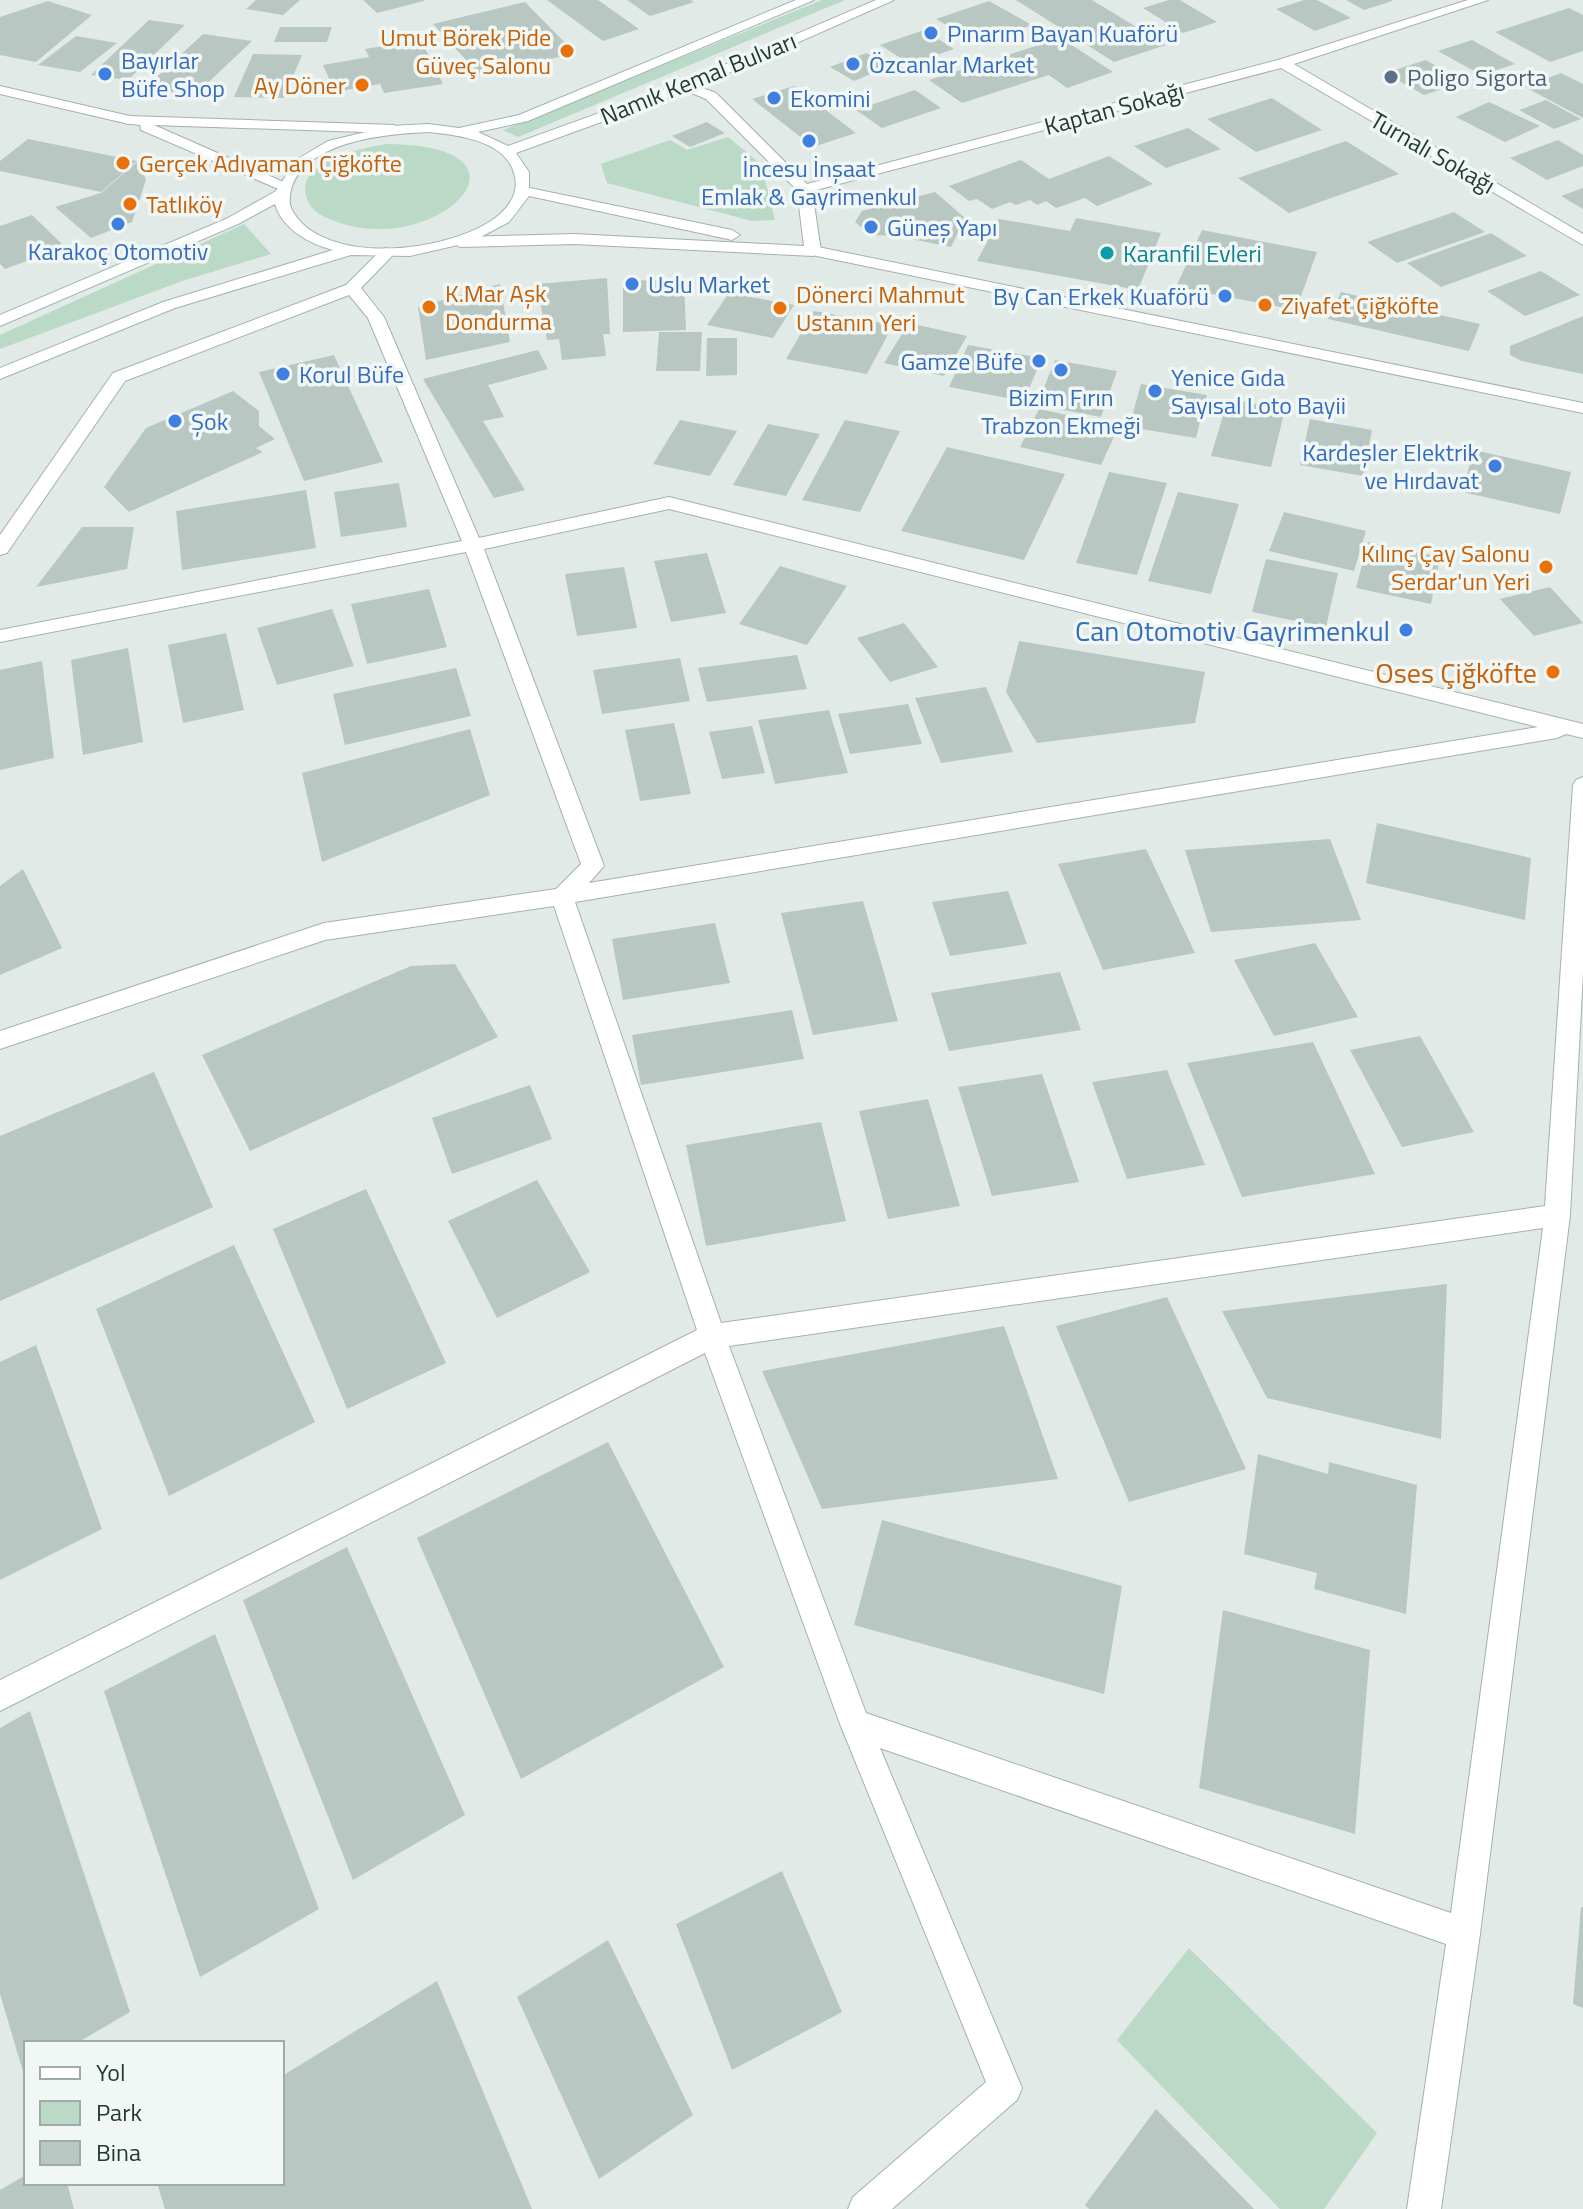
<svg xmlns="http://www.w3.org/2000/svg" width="1583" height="2209" font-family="'Titillium Web',sans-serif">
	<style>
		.green { fill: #bbd9c7 }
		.building { fill: #b9c7c3 }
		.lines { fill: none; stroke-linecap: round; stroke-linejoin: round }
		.minor-casing { stroke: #a4b1ae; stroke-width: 2 }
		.tertiary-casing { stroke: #a4b1ae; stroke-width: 2 }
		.secondary-casing { stroke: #a1b5b0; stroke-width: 2 }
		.minor { fill: #fff; fill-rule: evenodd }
		.tertiary { fill: #fff; fill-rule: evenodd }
		.secondary { fill: #fff; fill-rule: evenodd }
		.shop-dot { fill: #3f7fe0; stroke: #f1f7f5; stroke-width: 3 }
		.food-dot { fill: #e8710a; stroke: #f1f7f5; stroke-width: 3 }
		.service-dot { fill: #5c6f8a; stroke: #f1f7f5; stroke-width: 3 }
		.culture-dot { fill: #0f9aa8; stroke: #f1f7f5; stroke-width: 3 }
		.labels { text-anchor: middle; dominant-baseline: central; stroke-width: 7; stroke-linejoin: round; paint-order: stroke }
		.far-shop-label { font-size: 24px; fill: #366cbe; stroke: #f1f7f5; text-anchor: start }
		.far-food-label { font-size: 24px; fill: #c56008; stroke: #f1f7f5; text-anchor: start }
		.far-service-label { font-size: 24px; fill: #4e5e75; stroke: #f1f7f5; text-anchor: start }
		.far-street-label { font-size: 24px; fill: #233936; stroke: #f1f7f5 }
		.far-culture-label { font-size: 24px; fill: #0d838f; stroke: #f1f7f5; text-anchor: start }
		.shop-label { font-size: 28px; fill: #366cbe; stroke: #f1f7f5; text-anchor: end }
		.food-label { font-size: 28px; fill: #c56008; stroke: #f1f7f5; text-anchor: end }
	</style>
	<rect width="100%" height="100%" fill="#e1eae7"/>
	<path class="green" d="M822,0H845L518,137L503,130Z
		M728,137L761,164L775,220L752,221L607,183L601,164L670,140L687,150Z
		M388,144C549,146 439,256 340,223C326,218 312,213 307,199C293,161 365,147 388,144Z
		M244,224L271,254L182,281L0,349V335Z
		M1189,1948L1377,2133L1324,2209H1280L1117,2040Z"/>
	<path class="building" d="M256,0H300L283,15L246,9Z
		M363,0H424V1L377,13Z
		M547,0H598L639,29L603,41Z
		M627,0H691L694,2L650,16Z
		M1016,0H1092L1166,45L1114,62Z
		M1169,0H1180L1217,22L1183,33L1143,8Z
		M1304,0H1317L1351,18L1315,31L1276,9Z
		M1346,0H1392V1L1364,10Z
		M48,1L92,15L36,62L0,55V17Z
		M989,1L1032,25L980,44L936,19Z
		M525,2L575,53L481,76L433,24Z
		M1569,8L1583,15V51L1550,62L1495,32Z
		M149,20L185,25L128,80L91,75Z
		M280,27H332L327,42H274Z
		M924,30L954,49L910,64L880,45Z
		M203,34L252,41L194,96L145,88Z
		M76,36L117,43L80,72L38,65Z
		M1061,38L1113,72L1067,88L1049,75L962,103L929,80Z
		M421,40L443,84L384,93L380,84L335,92L323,65L369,57L365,49Z
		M1472,40L1515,64L1481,75L1438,51Z
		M866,53L890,66L854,81L830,67Z
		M253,54L302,55L284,98L234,97Z
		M1426,60L1464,82L1424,95L1385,73Z
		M1561,73L1583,84V118L1525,87Z
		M794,86L856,133L813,147L752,99Z
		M915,90L941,108L882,128L856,110Z
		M1272,98L1322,130L1256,152L1207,119Z
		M1546,100L1581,119L1554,129L1519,110Z
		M1489,102L1540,126L1505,142L1456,117Z
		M707,122L725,133L690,147L672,136Z
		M1188,128L1221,149L1166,168L1134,146Z
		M28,139L137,161L101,192L0,171V161Z
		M1558,140L1583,155V166L1547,180L1510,158Z
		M1346,141L1399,174L1289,213L1238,178Z
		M1109,156L1153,184L1097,206L1085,198L1056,208L1046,201L1037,205L1030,200L1016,205L1010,202L992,209L977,199L969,201L949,186L1021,160L1049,179Z
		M138,161L146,180L132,222L91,238L55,207L101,193Z
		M1583,188V209L1561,196Z
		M935,192L965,218L951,247L896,236L870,235L855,222L862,211Z
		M1454,212L1485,232L1397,263L1367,242Z
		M32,215L65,247L5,269L0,264V226Z
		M1076,218L1161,233L1138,290L977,261L999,219L1070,231Z
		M1202,230L1317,252L1296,310L1176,287Z
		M1491,233L1527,256L1441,287L1407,263Z
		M1541,271L1580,295L1525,316L1487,291Z
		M607,278L610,334H603L606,356L562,360L559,339L547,340L537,284Z
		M684,279L686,330L623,332V281Z
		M500,284L510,342L426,360L418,307Z
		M1341,292L1405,307L1480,324L1469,351L1328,319Z
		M729,293L794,305L773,338L707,325Z
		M814,311L893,325L867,374L786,359Z
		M1583,316V374L1522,361L1510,355V346Z
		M909,323L967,336L944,376L884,363Z
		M659,332H702L700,371H656Z
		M707,338H737V375L706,376Z
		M968,345L1042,358L1024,401L949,387Z
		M538,350L548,369L488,385L504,417L483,421L525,490L494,498L423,379Z
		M334,355L383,462L304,481L259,372Z
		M1055,360L1117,371L1101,417L1037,405Z
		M1141,384L1207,395L1196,438L1129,427Z
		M233,391L259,411V426L275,439L256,448L263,452L129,512L104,487L146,428Z
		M1228,399L1285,409L1271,467L1211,456Z
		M1039,409L1119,426L1101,465L1020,447Z
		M1310,419L1372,430L1363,476L1300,465Z
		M680,420L737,431L710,476L653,464Z
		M845,420L900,431L860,512L802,500Z
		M768,424L820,434L786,496L733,485Z
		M947,447L1065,474L1024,560L901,531Z
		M1474,450L1571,472L1560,514L1462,492Z
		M1109,472L1167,483L1137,575L1076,563Z
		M399,483L407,527L341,537L334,492Z
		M306,490L316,548L182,570L176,511Z
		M1178,492L1239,504L1211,594L1148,581Z
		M1284,512L1366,531L1354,571L1269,551Z
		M82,527H134L127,569L36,587Z
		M1368,542L1440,557L1431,604L1356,588Z
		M707,553L726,613L671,622L654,561Z
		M1266,559L1338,573L1326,627L1252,612Z
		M780,566L847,586L807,645L739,624Z
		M624,567L637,628L577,636L565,574Z
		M1550,587L1583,623L1534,636L1500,599Z
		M429,589L447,647L367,664L351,604Z
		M332,609L354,666L277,685L257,628Z
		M904,623L938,667L890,682L857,638Z
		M226,633L244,710L183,723L168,645Z
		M1019,641L1205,672L1195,723L1037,743L1006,692Z
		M128,648L143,742L83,755L71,660Z
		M797,655L807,689L707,702L698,668Z
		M680,658L690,701L602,714L593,670Z
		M42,661L54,758L0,770V670Z
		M456,668L471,716L345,745L333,694Z
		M986,687L1013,752L941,763L915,698Z
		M908,704L922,744L850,754L838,714Z
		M829,710L848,773L775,784L758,720Z
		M674,723L691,794L640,801L625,730Z
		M752,726L765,773L722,779L709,732Z
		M470,729L490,795L322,862L302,773Z
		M1377,823L1531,858L1525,920L1366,883Z
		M1330,839L1361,920L1211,932L1185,850Z
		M1146,849L1195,953L1103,970L1058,864Z
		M23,869L62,948L0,975V886Z
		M1008,891L1027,944L950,956L932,902Z
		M863,901L898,1021L813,1035L781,913Z
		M715,923L730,983L623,1000L612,939Z
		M1315,943L1358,1017L1274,1036L1234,960Z
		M455,964L498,1037L250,1151L202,1055L411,966Z
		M1060,972L1081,1030L949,1051L931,993Z
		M792,1010L804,1059L641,1085L632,1035Z
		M1420,1036L1474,1132L1402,1147L1350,1050Z
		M1313,1042L1375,1174L1242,1197L1187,1063Z
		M1167,1070L1205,1165L1127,1179L1092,1082Z
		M154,1072L213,1207L0,1301V1136Z
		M1042,1074L1079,1182L992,1196L958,1087Z
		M530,1085L552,1139L452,1174L432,1118Z
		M928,1099L960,1206L888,1219L859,1111Z
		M821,1122L846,1221L706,1246L686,1145Z
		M537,1180L590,1272L497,1318L448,1221Z
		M366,1189L446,1363L347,1409L273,1229Z
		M234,1245L315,1422L169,1496L96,1309Z
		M1447,1284L1441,1439L1267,1398L1222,1311Z
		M1167,1297L1246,1469L1129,1502L1056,1326Z
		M1004,1326L1058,1479L822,1509L762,1371Z
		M36,1345L102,1529L0,1580V1362Z
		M608,1442L724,1667L521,1779L417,1538Z
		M1258,1454L1328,1474L1329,1462L1417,1485L1406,1614L1314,1589L1317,1573L1244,1554Z
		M882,1520L1122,1586L1104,1694L854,1625Z
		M347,1547L465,1815L353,1880L243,1600Z
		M1223,1610L1370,1650L1355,1834L1199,1788Z
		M215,1634L319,1909L200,1977L104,1691Z
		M30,1711L130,2012L77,2043H26L24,2075L0,1994V1728Z
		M782,1871L842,2012L732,2070L676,1924Z
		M1581,1907H1583V2008L1573,2004Z
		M608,1940L693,2115L599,2179L517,1997Z
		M437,1981L532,2209H165L157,2183H282V2076Z
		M1156,2109L1254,2209H1089L1085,2205Z
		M26,2175V2183H67L74,2209H0V2190Z"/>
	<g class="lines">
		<g class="minor-casing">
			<path id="minor" d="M1468,0H1488L1294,64L1583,234V245L1281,68L812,191L821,251L813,256L574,244L460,247L452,242L460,237L574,234L804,246L797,190L706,99L682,89V83L687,82L716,93L807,184L1278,60Z
				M129,116L394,125L401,129L394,133L154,125L288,184L290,187L283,191L141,130L140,125L124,123L122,120Z
				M525,187L732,230L740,235L732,240L520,194V188Z
				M387,248L395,253L361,288L384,317L479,538L669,497L1583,724V738L1566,734L1557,738L575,902L721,1323L1545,1206L1573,785L1576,780L1583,777V973L1570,1215L1480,1934L1441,2209H1407L1446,1944L880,1748L1022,2088L1017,2100L892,2209H848L853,2197L986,2082L840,1724L705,1353L0,1711V1680L697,1330L554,906L325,940L0,1049V1031L324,923L556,889L581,864L466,552L0,642V630L462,541L368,318L349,295L125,381L7,553L0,555V535L113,373L346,285L381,250ZM669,509L1538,727L589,883L604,866L484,549ZM1543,1228L1451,1913L866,1713L729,1346Z"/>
		</g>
		<g class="tertiary-casing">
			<path id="tertiary" d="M0,86L134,117L136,120L129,124L0,94Z
				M813,246L1583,403V413L807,254L805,251Z"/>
		</g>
		<g class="secondary-casing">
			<path id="secondary" d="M796,0H814L528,121L478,132L508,146L682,83L876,0H894L692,89L516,153L529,172V196L509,222L471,242L410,256L351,255L175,308L0,379V368L163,302L333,250C310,244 282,229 275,204L238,224L0,326V315L228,218L276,191L296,160L328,141L391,126L428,124L459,128L519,115ZM428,132C457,135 508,140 515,177C518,192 511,204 500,214C457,252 324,269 292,210C288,203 290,193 292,186C310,140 387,134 428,132Z"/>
		</g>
		<use href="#minor" class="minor"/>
		<use href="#tertiary" class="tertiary"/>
		<use href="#secondary" class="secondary"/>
	</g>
	<g class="shop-dot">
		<circle cx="931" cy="33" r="8"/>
		<circle cx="853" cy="64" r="8"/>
		<circle cx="105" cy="74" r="8"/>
		<circle cx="774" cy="98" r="8"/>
		<circle cx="809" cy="141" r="8"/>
		<circle cx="118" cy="224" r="8"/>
		<circle cx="871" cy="227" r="8"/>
		<circle cx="632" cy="284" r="8"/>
		<circle cx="1225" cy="296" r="8"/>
		<circle cx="1039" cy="361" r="8"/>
		<circle cx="1061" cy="370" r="8"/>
		<circle cx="283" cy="374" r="8"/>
		<circle cx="1155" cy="391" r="8"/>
		<circle cx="175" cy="421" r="8"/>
		<circle cx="1495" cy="466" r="8"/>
		<circle cx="1406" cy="630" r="8"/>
	</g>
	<g class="food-dot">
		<circle cx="567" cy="51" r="8"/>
		<circle cx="362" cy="85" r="8"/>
		<circle cx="123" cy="163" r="8"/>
		<circle cx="130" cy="204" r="8"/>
		<circle cx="1265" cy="305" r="8"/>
		<circle cx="429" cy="307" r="8"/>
		<circle cx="780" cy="308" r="8"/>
		<circle cx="1546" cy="567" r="8"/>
		<circle cx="1553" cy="672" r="8"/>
	</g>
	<circle class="service-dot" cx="1391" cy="77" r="8"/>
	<circle class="culture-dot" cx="1107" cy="253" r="8"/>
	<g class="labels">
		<g class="far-shop-label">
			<text x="947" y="33">Pınarım Bayan Kuaförü</text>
			<text x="121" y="60">Bayırlar<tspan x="121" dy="28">Büfe Shop</tspan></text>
			<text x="869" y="64">Özcanlar Market</text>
			<text x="790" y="98">Ekomini</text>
			<text x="809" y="168" text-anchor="middle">İncesu İnşaat<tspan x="809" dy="28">Emlak &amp; Gayrimenkul</tspan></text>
			<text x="887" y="227">Güneş Yapı</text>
			<text x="118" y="251" text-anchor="middle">Karakoç Otomotiv</text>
			<text x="648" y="284">Uslu Market</text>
			<text x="1209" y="296" text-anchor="end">By Can Erkek Kuaförü</text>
			<text x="1023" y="361" text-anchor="end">Gamze Büfe</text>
			<text x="299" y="374">Korul Büfe</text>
			<text x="1171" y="377">Yenice Gıda<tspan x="1171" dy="28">Sayısal Loto Bayii</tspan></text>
			<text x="1061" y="397" text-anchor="middle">Bizim Fırın<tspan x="1061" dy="28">Trabzon Ekmeği</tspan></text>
			<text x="191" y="421">Şok</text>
			<text x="1479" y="452" text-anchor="end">Kardeşler Elektrik<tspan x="1479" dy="28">ve Hırdavat</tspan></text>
		</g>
		<g class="far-food-label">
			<text x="551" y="37" text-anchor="end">Umut Börek Pide<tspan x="551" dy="28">Güveç Salonu</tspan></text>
			<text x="346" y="85" text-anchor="end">Ay Döner</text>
			<text x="139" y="163">Gerçek Adıyaman Çiğköfte</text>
			<text x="146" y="204">Tatlıköy</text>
			<text x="445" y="293">K.Mar Aşk<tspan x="445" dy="28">Dondurma</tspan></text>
			<text x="796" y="294">Dönerci Mahmut<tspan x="796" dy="28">Ustanın Yeri</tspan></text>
			<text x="1281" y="305">Ziyafet Çiğköfte</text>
			<text x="1530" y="553" text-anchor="end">Kılınç Çay Salonu<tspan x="1530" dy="28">Serdar'un Yeri</tspan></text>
		</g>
		<g class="far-service-label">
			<text x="1407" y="77">Poligo Sigorta</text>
		</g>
		<g class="far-street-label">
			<text transform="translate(698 78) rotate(-22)">Namık Kemal Bulvarı</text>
			<text transform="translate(1114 108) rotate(-15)">Kaptan Sokağı</text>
			<text transform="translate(1433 152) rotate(30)">Turnalı Sokağı</text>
		</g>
		<g class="far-culture-label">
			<text x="1123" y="253">Karanfil Evleri</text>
		</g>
		<g class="shop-label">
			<text x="1390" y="630">Can Otomotiv Gayrimenkul</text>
		</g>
		<g class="food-label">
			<text x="1537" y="672">Oses Çiğköfte</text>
		</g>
	</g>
	<rect x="24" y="2041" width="260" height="144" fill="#f1f7f5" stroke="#9faba9" stroke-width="2"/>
	<rect x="40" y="2067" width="40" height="12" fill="#ffffff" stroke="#9faba9" stroke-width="2"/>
	<text x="96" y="2081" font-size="24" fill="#233936">Yol</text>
	<rect x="40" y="2101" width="40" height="24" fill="#bbd9c7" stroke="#9faba9" stroke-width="2"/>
	<text x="96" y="2121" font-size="24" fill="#233936">Park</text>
	<rect x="40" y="2141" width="40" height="24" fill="#b9c7c3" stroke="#9faba9" stroke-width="2"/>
	<text x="96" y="2161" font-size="24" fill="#233936">Bina</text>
</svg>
